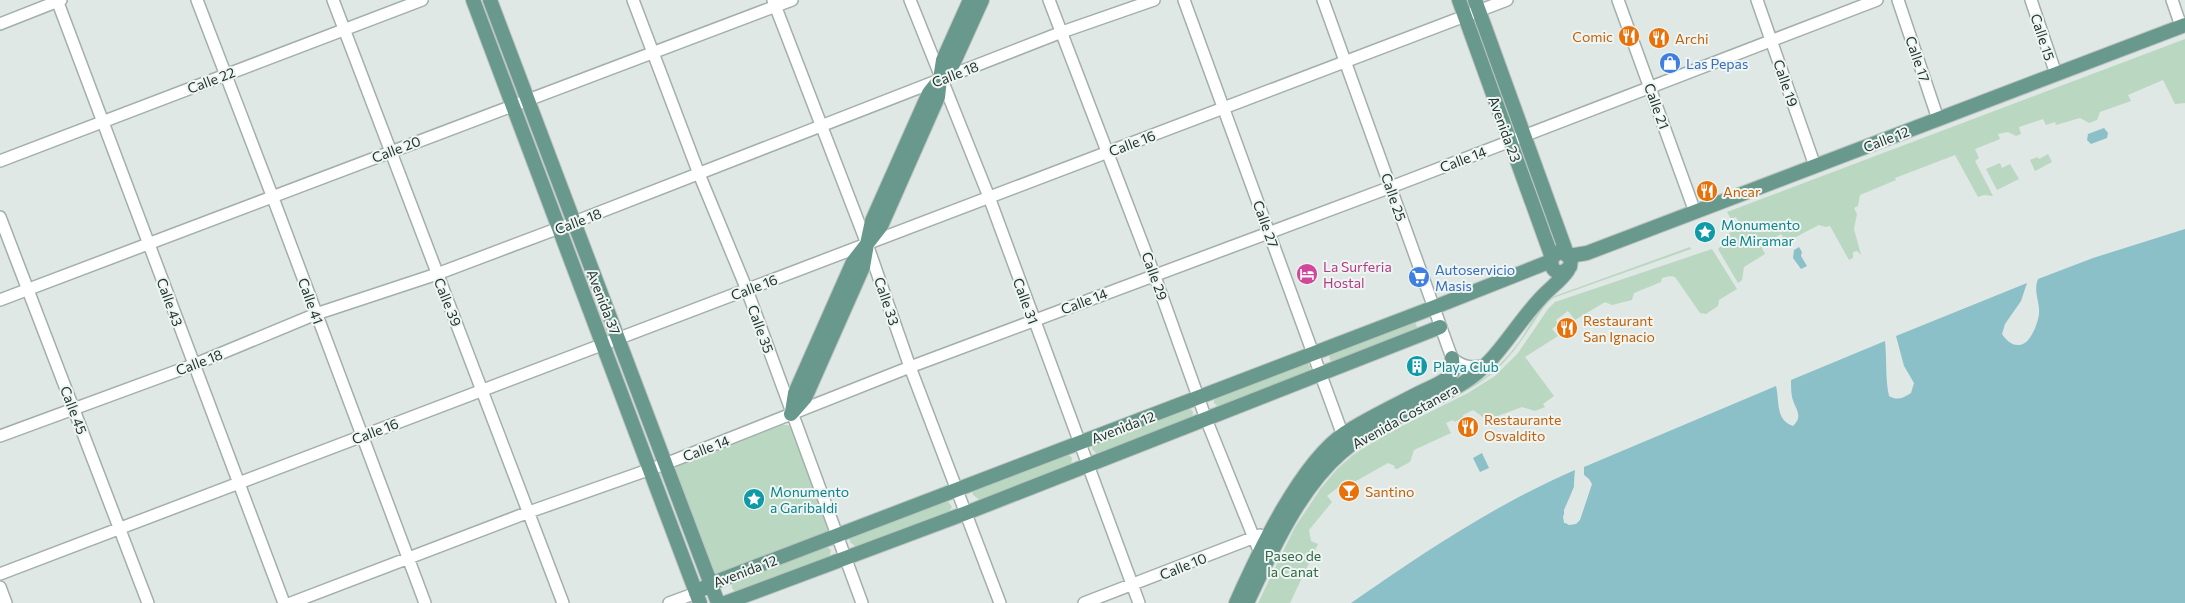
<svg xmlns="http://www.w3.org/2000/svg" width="2185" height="603" font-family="Commissioner,sans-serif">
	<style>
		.green { fill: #bad7c1 }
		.water { fill: #8cc0c8 }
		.pier { fill: #dfe8e4 }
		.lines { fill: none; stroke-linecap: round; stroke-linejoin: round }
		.minor-casing { stroke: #a3afab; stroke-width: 14 }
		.major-casing { stroke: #bdc3c1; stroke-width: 16 }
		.minor { stroke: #fff; stroke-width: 11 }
		.major { stroke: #68998c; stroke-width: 14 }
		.labels { text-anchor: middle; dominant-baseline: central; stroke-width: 4; stroke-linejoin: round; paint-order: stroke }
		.food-label { font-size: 14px; fill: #c56008; stroke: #eff5f2; text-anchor: start }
		.street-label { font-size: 14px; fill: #223631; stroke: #eff5f2 }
		.shop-label { font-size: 14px; fill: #366cbe; stroke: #eff5f2; text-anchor: start }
		.culture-label { font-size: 14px; fill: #0d838f; stroke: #eff5f2; text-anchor: start }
		.hotel-label { font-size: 14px; fill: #b23c85; stroke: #eff5f2; text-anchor: start }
		.park-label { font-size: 14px; fill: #316846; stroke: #eff5f2 }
	</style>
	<rect width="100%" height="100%" fill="#dfe8e4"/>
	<path class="green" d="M2185,39V103L2175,104L2163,80L2128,95L2131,101L2100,112L2097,120L2089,123L2080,118L2056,125L2055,122L2046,125L2043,119L2019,127L2021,134L2016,136L2008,132L1998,134L2000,139L1975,149L1979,158L1975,161L1993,196L1984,195L1978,197L1955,155L1895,178L1896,180L1860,195L1858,206L1854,208L1857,214L1854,229L1861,255L1857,251L1853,252V258L1849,260L1830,226L1826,227L1819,225L1786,242L1781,234L1761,246L1765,254L1744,267L1742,280L1738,283L1718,249L1721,246L1723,247L1726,241H1729V233L1741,227L1736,217L1731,219L1727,212Z
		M2048,154L2052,162L2035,171L2030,160L2037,157L2039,159Z
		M2000,163L2002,168L2010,164L2019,179L1997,190L1986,169Z
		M1690,247L1691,249L1553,298C1543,306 1537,318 1530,328C1517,347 1504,366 1485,379C1455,401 1417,412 1384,431C1314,470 1287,534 1254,603H1252C1286,533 1312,470 1382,430C1416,410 1456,399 1487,376C1500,365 1511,353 1521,339C1530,325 1539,308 1552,297Z
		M1712,249L1737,289L1719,300L1718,306L1706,314L1700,313L1675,277L1670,276L1662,278L1661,282L1634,293L1632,300L1612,305L1605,302L1575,320L1568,311L1556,320L1558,324L1552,329L1558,336L1525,357L1554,396L1543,404L1545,407L1535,411L1522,407L1487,420L1473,410L1463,415L1464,418L1454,422L1453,420L1446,423L1451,433L1414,450L1410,462L1397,469L1394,468L1395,466L1388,463L1349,485L1346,481L1327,496L1332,502L1309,530L1311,541L1318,544L1290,603H1258L1295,527L1321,488L1337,469L1353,455L1384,435L1468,393L1495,376L1518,353L1548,309L1555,302Z
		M1414,319L1419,332L1335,364L1330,360L1329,354Z
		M1306,362L1310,366V371L1220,408L1214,403V398Z
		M1188,406L1193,412L1192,419L1097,454L1092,449V445Z
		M782,425H788L792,429L828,528V533L717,575L714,572L676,473V467L681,463Z
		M1068,454L1072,458L1071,465L981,501L973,495L972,490Z
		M947,500L952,507L948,513L856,547L850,542V538Z
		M826,546L831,550L829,558L736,593L732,588V582Z"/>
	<path class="water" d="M2104,128L2108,133L2107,138L2091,144L2087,140L2088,134Z
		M2185,229V603H1351C1423,553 1494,505 1575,470L1574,487L1564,510V523L1576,524C1584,511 1586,499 1591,484L1584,475V467L1776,386C1780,403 1775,419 1793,426C1804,416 1795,409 1792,397C1791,391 1791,386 1791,380L1885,341C1887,359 1885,378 1889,396C1898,401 1903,398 1911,393L1914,383L1904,366L1896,336L2027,283L2021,301L2005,324L2002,334C2006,340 2011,345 2018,345C2030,346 2038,323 2039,314C2040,301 2033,292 2038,279L2093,258Z
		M1799,247L1802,252L1801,256L1807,266L1801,269L1793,258L1794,250Z
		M1482,453L1489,468L1480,472L1473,458Z"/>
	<path class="pier" d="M1584,467V475L1589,479L1592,484L1580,520L1576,524L1569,525L1564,522L1563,517L1574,487L1575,470H1577L1576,488L1567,507L1566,521L1575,522L1578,519L1589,484L1587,480L1581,476V468Z"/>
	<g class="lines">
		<g class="minor-casing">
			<path id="minor" d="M57,0L284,603
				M197,0L273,198L425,603
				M333,0L563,603
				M633,0L699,174L747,290L862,603
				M773,0L867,244L910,367L1000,603
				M910,0L989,197L1139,603
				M1049,0L1154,274L1206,419L1260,553
				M1184,0L1345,441
				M1323,0L1452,358C1463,368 1473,368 1487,365
				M1618,0L1695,212
				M1757,0L1815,166
				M1898,0L1938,119
				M2031,0L2056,74
				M2172,0L2181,26
				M0,24L61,0
				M0,161L422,0
				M0,217L148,603
				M0,300L792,0
				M0,436L193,365L316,314L437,274L559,228L1062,32L1154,0
				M0,574L1507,0
				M0,587L6,603
				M291,603L529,512L665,464L910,367L1391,187L1877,0
				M669,603L696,593
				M1084,603L1260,535"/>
		</g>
		<g class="major-casing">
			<path id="major" d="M473,0L700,603
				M490,0L718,603
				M1459,0L1550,252C1553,262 1548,271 1562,273L1570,267L1571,259L1564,253L1558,252L1552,258
				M1475,0L1567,254
				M1569,256L1587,253L2185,25
				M792,412L795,393L853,262L867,244L872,221L929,93L940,79L943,60L970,0
				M791,414L805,398L863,267L867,244L881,226L938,97L940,79L953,64L982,0
				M696,593L710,584L1440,305L1551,261
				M725,603L966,513L1440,327
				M1236,603C1258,554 1300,463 1345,433C1368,418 1394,406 1419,393C1429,388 1440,384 1449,377L1453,371L1452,358
				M1247,603C1270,554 1299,489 1341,453C1376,422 1423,408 1463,383C1497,362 1512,329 1539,300C1548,289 1560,282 1568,270"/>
		</g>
		<use href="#minor" class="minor"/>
		<use href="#major" class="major"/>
	</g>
	<defs>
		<g id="restaurant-disc" transform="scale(1.125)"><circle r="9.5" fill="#e8710a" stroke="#eff5f2"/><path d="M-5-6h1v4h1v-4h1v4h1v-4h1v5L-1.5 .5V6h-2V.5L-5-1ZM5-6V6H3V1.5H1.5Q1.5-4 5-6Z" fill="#fff"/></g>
		<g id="shop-disc" transform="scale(1.125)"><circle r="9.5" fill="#3f7fe0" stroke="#eff5f2"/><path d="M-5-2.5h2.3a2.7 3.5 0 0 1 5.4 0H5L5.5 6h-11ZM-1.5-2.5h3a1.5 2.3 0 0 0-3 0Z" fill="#fff"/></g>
		<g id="sight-disc" transform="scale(1.125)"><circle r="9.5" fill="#0f9aa8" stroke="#eff5f2"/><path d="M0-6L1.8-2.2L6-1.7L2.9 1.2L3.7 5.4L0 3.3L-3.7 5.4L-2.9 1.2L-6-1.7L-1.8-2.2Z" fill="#fff"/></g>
		<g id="hotel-disc" transform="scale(1.125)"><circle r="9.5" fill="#d1479c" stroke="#eff5f2"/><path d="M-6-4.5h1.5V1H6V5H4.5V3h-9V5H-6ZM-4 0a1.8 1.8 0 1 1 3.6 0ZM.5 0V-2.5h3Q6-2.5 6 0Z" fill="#fff"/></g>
		<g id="supermarket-disc" transform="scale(1.125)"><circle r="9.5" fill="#3f7fe0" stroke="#eff5f2"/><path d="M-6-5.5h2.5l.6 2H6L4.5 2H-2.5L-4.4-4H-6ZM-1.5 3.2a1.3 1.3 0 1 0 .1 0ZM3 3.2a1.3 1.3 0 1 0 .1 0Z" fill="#fff"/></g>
		<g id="building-disc" transform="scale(1.125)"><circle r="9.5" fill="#0f9aa8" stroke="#eff5f2"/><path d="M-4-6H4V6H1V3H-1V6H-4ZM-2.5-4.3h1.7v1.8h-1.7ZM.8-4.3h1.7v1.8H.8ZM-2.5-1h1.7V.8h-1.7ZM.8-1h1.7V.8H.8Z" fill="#fff"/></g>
		<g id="bar-disc" transform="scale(1.125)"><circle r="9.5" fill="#e8710a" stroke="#eff5f2"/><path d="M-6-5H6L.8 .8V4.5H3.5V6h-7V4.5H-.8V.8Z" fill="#fff"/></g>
	</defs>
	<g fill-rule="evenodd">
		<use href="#restaurant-disc" x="1629" y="36"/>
		<use href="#restaurant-disc" x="1659" y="38"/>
		<use href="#shop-disc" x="1670" y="63"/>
		<use href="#restaurant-disc" x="1707" y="191"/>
		<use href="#sight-disc" x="1705" y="232"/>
		<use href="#hotel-disc" x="1307" y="274"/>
		<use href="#supermarket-disc" x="1419" y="277"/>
		<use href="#restaurant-disc" x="1567" y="328"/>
		<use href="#building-disc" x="1417" y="366"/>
		<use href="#restaurant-disc" x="1468" y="427"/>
		<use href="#bar-disc" x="1349" y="491"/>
		<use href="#sight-disc" x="754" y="499"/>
	</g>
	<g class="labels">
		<g class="food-label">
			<text x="1613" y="36" text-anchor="end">Comic</text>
			<text x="1675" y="38">Archi</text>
			<text x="1723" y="191">Ancar</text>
			<text x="1583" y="320">Restaurant<tspan x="1583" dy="16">San Ignacio</tspan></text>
			<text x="1484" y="419">Restaurante<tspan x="1484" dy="16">Osvaldito</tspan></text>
			<text x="1365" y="491">Santino</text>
		</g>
		<g class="street-label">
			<text transform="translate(2043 37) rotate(72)">Calle 15</text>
			<text transform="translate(1918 59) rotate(71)">Calle 17</text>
			<text transform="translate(955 74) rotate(-21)">Calle 18</text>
			<text transform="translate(211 80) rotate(-21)">Calle 22</text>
			<text transform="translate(1786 83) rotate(71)">Calle 19</text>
			<text transform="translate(1657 106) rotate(70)">Calle 21</text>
			<text transform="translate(1505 129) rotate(70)">Avenida 23</text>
			<text transform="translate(1886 139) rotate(-21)">Calle 12</text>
			<text transform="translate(1132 143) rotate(-21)">Calle 16</text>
			<text transform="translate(396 149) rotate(-21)">Calle 20</text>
			<text transform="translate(1463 159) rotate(-21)">Calle 14</text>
			<text transform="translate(1394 197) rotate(71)">Calle 25</text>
			<text transform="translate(578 221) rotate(-21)">Calle 18</text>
			<text transform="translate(1266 224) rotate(70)">Calle 27</text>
			<text transform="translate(1155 276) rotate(70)">Calle 29</text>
			<text transform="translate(754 287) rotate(-21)">Calle 16</text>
			<text transform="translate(311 301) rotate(70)">Calle 41</text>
			<text transform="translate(887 301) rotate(71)">Calle 33</text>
			<text transform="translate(1026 301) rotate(70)">Calle 31</text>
			<text transform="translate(1084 301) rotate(-21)">Calle 14</text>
			<text transform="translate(170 302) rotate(70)">Calle 43</text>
			<text transform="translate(448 302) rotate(68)">Calle 39</text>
			<text transform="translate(604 302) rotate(69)">Avenida 37</text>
			<text transform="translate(761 329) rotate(70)">Calle 35</text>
			<text transform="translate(199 362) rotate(-21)">Calle 18</text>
			<text transform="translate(74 410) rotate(69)">Calle 45</text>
			<text transform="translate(1405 416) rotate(-29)">Avenida Costanera</text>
			<text transform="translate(1123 427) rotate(-21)">Avenida 12</text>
			<text transform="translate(375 431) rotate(-21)">Calle 16</text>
			<text transform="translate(706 448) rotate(-21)">Calle 14</text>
			<text transform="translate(1183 566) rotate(-22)">Calle 10</text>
			<text transform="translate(745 571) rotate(-21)">Avenida 12</text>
		</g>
		<g class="shop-label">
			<text x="1686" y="63">Las Pepas</text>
			<text x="1435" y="269">Autoservicio<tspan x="1435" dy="16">Masis</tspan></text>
		</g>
		<g class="culture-label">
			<text x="1721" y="224">Monumento<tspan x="1721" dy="16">de Miramar</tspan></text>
			<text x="1433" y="366">Playa Club</text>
			<text x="770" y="491">Monumento<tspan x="770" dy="16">a Garibaldi</tspan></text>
		</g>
		<g class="hotel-label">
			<text x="1323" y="266">La Surferia<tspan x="1323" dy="16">Hostal</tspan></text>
		</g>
		<g class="park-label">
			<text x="1293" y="555">Paseo de<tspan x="1293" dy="16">la Canat</tspan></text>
		</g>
	</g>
</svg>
